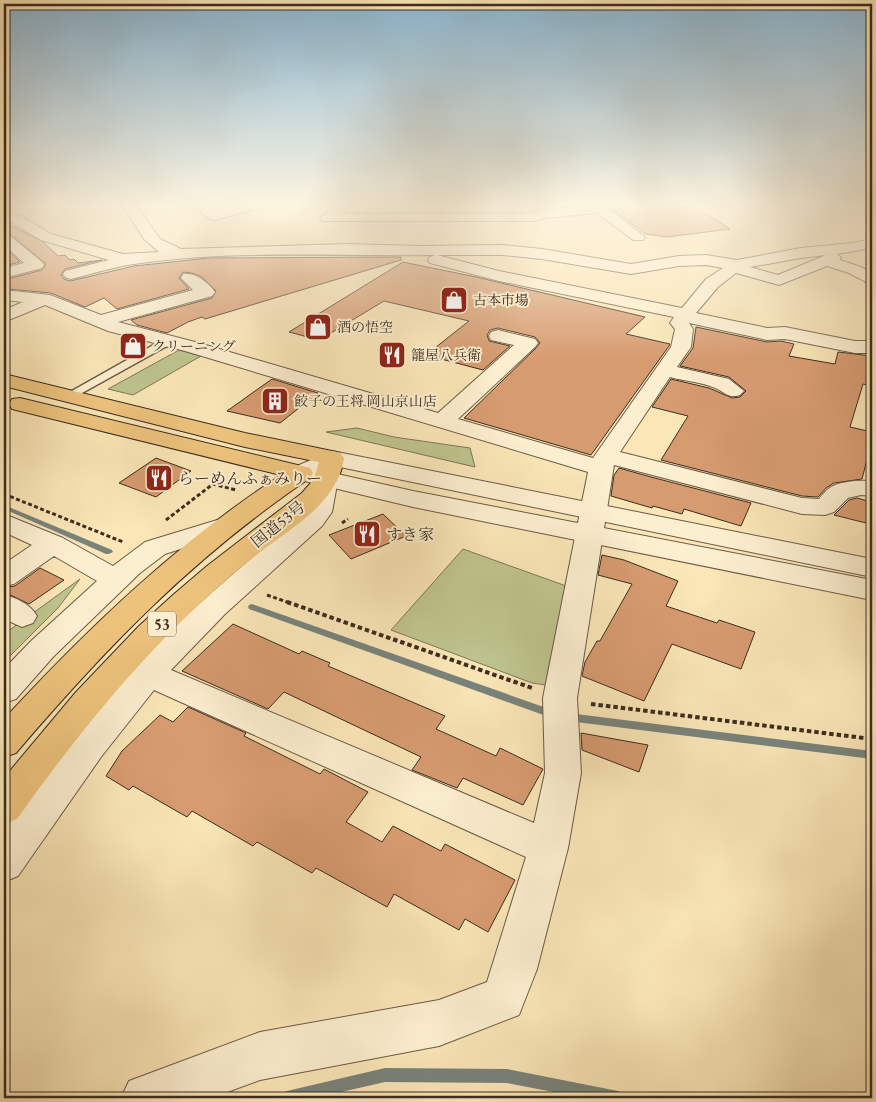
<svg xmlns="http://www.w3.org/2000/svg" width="876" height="1102" font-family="'EB Garamond','Noto Serif JP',serif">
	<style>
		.green { fill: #bfc48e; stroke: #7e7857 }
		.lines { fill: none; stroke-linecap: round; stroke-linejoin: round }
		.stream { fill: #79837b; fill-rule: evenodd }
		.building { fill: #d79b70; stroke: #3c2c20 }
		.service-casing { stroke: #6c5a46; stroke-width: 3 }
		.minor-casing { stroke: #6c5a46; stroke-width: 2 }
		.tertiary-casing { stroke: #6c5a46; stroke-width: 2 }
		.trunk-casing { stroke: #3c2c20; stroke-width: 2 }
		.path-far1 { stroke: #3c2c20; stroke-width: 3; stroke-dasharray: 4 2.5; stroke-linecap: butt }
		.path { stroke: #3c2c20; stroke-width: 4; stroke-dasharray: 4.5 3; stroke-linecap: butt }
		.service { fill: #fcefd0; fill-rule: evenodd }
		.minor { fill: #fcefd0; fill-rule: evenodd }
		.tertiary { fill: #fcefd0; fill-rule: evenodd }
		.trunk { fill: #edc37c; fill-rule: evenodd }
		.labels { text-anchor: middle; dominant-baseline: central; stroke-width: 4; stroke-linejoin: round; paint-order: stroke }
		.far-poi-label { font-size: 14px; fill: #3c2c20; stroke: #fcefd0; text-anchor: start }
		.shield { fill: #fcefd0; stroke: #766655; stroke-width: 1 }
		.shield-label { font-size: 15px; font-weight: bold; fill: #3c2c20 }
		.poi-label { font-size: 16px; fill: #3c2c20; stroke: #fcefd0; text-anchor: start }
		.street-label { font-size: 16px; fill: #3c2c20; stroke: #fcefd0 }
	</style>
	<rect width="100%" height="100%" fill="#fae6b7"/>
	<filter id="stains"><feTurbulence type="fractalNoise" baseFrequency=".004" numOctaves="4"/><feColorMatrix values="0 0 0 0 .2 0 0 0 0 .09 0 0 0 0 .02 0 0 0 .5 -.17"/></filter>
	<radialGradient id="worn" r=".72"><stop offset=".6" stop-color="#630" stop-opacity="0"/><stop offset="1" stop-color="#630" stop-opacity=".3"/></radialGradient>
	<path class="green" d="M179,350L201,356L133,395L108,389Z
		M357,428L394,437L470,448L475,467L326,432Z
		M463,549L569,587L553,686L532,683L391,630Z
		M80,579L58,608L4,662V634Z"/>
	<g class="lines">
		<path class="stream" d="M4,505L112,550L113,552L109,554H106L4,509Z
			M252,604L555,711L557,714L555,717L552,718L549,717L249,609L248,607L249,605Z
			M568,713L872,751V759L568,721L565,720L563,717L565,714Z
			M385,1068L507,1069L618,1091L623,1093L625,1098H585L507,1083L385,1082L315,1098H280L282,1093L287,1091Z"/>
	</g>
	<path class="building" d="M637,205H692L730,229L667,237L646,234L613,210Z
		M4,222L43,242L58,256L65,255L70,260L74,259L78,263L102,260L65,269L61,275L64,279L70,281L134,266L209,258L401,257V260L205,319L202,317L188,322L167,333L137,325L131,320L212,298L216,291L202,277L192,273L183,272L179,278L189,289L117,309L104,298L85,307L51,293L8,289L4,287V280L42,270L46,264L10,234L4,232Z
		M4,247L20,262L4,266Z
		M403,262L476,277L645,317L626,334L670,344L669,346L591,455L464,418L536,348L540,343L535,337L498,328L490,330L487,335L489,341L510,346L483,370L426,355L469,321L384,301L319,340L289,332Z
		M696,327L767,342L781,341L794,344L789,356L835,364L838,352L872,356V386L863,384L850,427L872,432V440L862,479L834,483L826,488L818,497L802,496L661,460L688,416L652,407L671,379L709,388L732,398L740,397L746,391L729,377L680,366L693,348Z
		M272,379L318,393L280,423L227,411Z
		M156,458L191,471L156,497L119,483Z
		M619,468L651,477L751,503L741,526L684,509L682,514L653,506L652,508L611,496L614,475Z
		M857,498L871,502L866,523L834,515L849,500Z
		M383,514L406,536L351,559L329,535Z
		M602,555L624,560L678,581L666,606L717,623L719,620L755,632L741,669L672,644L644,701L582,676L585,662L597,641H600L632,584L598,575Z
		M40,568L64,580L29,604L4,592L6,587L15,586Z
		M233,624L299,654L302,651L330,663L328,666L445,716L436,729L496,756L500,748L543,769L523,805L463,778L457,788L412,770L421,757L284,692L268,709L182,671Z
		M188,707L246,733L244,736L320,774L324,769L368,792L346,822L382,842L393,826L441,851L445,844L515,880L488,932L465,919L459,930L394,894L387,907L316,868L312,873L257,842L253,846L192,811L187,817L133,786L129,790L106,776L122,751L160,715L173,722Z
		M581,733L648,745L639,772L582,750Z"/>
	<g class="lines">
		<g class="service-casing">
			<path id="service" d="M174,339L179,342L178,344L165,347L73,398L69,399L63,396L157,343Z"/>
		</g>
		<g class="minor-casing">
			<path id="minor" d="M122,205H136L160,239L181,249L347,244L419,246L502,245L542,249L631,264L679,256L706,255L737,260L801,248L853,243L872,239V248L837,254L841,258L840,260L861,267L872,273V285L849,273L827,266L779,285L736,273L718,287L696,313L767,328L785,327L855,341H872V353H855L785,339L767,340L689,323L693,329L691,347L677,367L729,379L744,391L740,395C728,399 725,392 715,388C702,382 684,381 670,377L620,452L802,498L819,499C822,495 826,490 831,487C841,481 860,480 872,481V496L861,495L848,498L834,512L825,515L802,514L614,465L577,698L581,773L568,848L537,969L519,1015L439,1046L260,1080L211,1098H121L129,1081L260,1032L439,1000L487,982L526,857L154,690L101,757L18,876L4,882V831L11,821C61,754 112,688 172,629C214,589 259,552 304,514L306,511L314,479L317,474L326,472L335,474L338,479L332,512L322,526L225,614L171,670L534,823L545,773L543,698L588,472L185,351L108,331L45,305L4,322V310L23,302L4,300V290L50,295L101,315L193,290L181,278L183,274C195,272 208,282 215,292L212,296L118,322L199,343L438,413L514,345L491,340L489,336L491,332L498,330L535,339L538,343L535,347L458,419L593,458L671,347L675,329L670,323L674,317L499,281L430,263L428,260L430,257L435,255C336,257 233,249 134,264C113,267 92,274 71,279L65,277L63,274L65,271L109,260L41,240L11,222L4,220V212L21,216L51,234L123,254L159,252L144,239ZM437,255H502L542,259L631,274L679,266L706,265L723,268L706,279L682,308L499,271ZM826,255L778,275L750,267L801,258Z
				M191,205H207L217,211L240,205H262L260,208L215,220L210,219Z
				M336,205H352L342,214L533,213L544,210L600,205L605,206L645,237L643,240H633L597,213L545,218L534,221H322L320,218Z
				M4,234L9,235L42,262L44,265L42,268L4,278V268L24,263L4,245Z
				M4,514L63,538L113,566L145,542L227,517L236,519L240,525L236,531L165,554L140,573L53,657L16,699L4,703V669L31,641L97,581L54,556L14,584L4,586V564L32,545L4,532Z
				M4,595C17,598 30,604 37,616L33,623L22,627L4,619Z"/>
		</g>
		<g class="tertiary-casing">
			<path id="tertiary" d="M332,451L872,559V577L335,466L324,471L413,491L872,580V600L413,507L292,478L289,473L292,468Z"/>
		</g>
		<g class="trunk-casing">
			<path id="trunk" d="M4,374L245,433L332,451L340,453L344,458C338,501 296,525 264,549C167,624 88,719 17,819L4,824V778L76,692L139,626L173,595L207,566L302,493L314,479L319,462L245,447L4,386Z
				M20,398L310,468L313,473L310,478C193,557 107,647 16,753L4,757V719C88,628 177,543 281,475L12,409L9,404L12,399Z"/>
		</g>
		<path class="path-far1" d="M4,494L123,542
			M166,520L213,484L236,490
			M342,523L348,519
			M267,595L290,603"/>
		<path class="path" d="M287,602L532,688
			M591,704L872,739"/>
		<use href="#service" class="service"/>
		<use href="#minor" class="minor"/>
		<use href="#tertiary" class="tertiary"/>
		<use href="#trunk" class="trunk"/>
	</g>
	<linearGradient id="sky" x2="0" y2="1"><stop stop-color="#8bb8d5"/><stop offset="0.57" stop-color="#fdf4df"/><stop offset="1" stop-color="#fdf4df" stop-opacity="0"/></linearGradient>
	<rect width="876" height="359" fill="url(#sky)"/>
	<defs>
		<g id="shop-square" transform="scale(1.4375)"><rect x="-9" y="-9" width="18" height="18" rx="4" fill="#8f2418" stroke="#fcefd0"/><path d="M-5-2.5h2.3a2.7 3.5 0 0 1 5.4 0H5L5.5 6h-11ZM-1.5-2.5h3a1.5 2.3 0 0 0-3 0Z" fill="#fff"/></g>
		<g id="restaurant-square" transform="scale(1.4375)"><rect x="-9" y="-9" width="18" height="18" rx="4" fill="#8f2418" stroke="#fcefd0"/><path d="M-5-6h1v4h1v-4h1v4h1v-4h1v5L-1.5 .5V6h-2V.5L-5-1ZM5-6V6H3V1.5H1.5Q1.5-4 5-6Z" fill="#fff"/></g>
		<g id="building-square" transform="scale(1.4375)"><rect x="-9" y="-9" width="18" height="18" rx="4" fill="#8f2418" stroke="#fcefd0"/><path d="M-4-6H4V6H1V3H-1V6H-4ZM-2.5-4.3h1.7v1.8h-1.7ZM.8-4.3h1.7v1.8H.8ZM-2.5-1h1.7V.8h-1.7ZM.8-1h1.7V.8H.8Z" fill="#fff"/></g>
	</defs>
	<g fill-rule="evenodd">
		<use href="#shop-square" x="454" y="300"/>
		<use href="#shop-square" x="318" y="327"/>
		<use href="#shop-square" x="133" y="346"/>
		<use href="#restaurant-square" x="392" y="355"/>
		<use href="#building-square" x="275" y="401"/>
		<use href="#restaurant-square" x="159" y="478"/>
		<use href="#restaurant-square" x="367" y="534"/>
	</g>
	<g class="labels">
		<g class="far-poi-label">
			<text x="473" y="300">古本市場</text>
			<text x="337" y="327">酒の悟空</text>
			<text x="152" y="346">クリーニング</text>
			<text x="411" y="355">籠屋八兵衛</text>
			<text x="294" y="401">餃子の王将 岡山京山店</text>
		</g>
		<rect class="shield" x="148" y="611.5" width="28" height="25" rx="4"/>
		<g class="shield-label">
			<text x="162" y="624">53</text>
		</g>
		<g class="poi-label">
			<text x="178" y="478">らーめんふぁみりー</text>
			<text x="386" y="534">すき家</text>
		</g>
		<g class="street-label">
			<text transform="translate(278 524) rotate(-39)">国道53号</text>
		</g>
	</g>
	<rect width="876" height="1102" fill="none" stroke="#fae6b7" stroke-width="20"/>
	<rect x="5" y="5" width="866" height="1092" fill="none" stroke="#3c2c20" stroke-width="2.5"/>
	<rect x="10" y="10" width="856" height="1082" fill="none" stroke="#3c2c20"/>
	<rect width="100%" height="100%" filter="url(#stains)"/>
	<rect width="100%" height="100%" fill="url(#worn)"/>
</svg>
